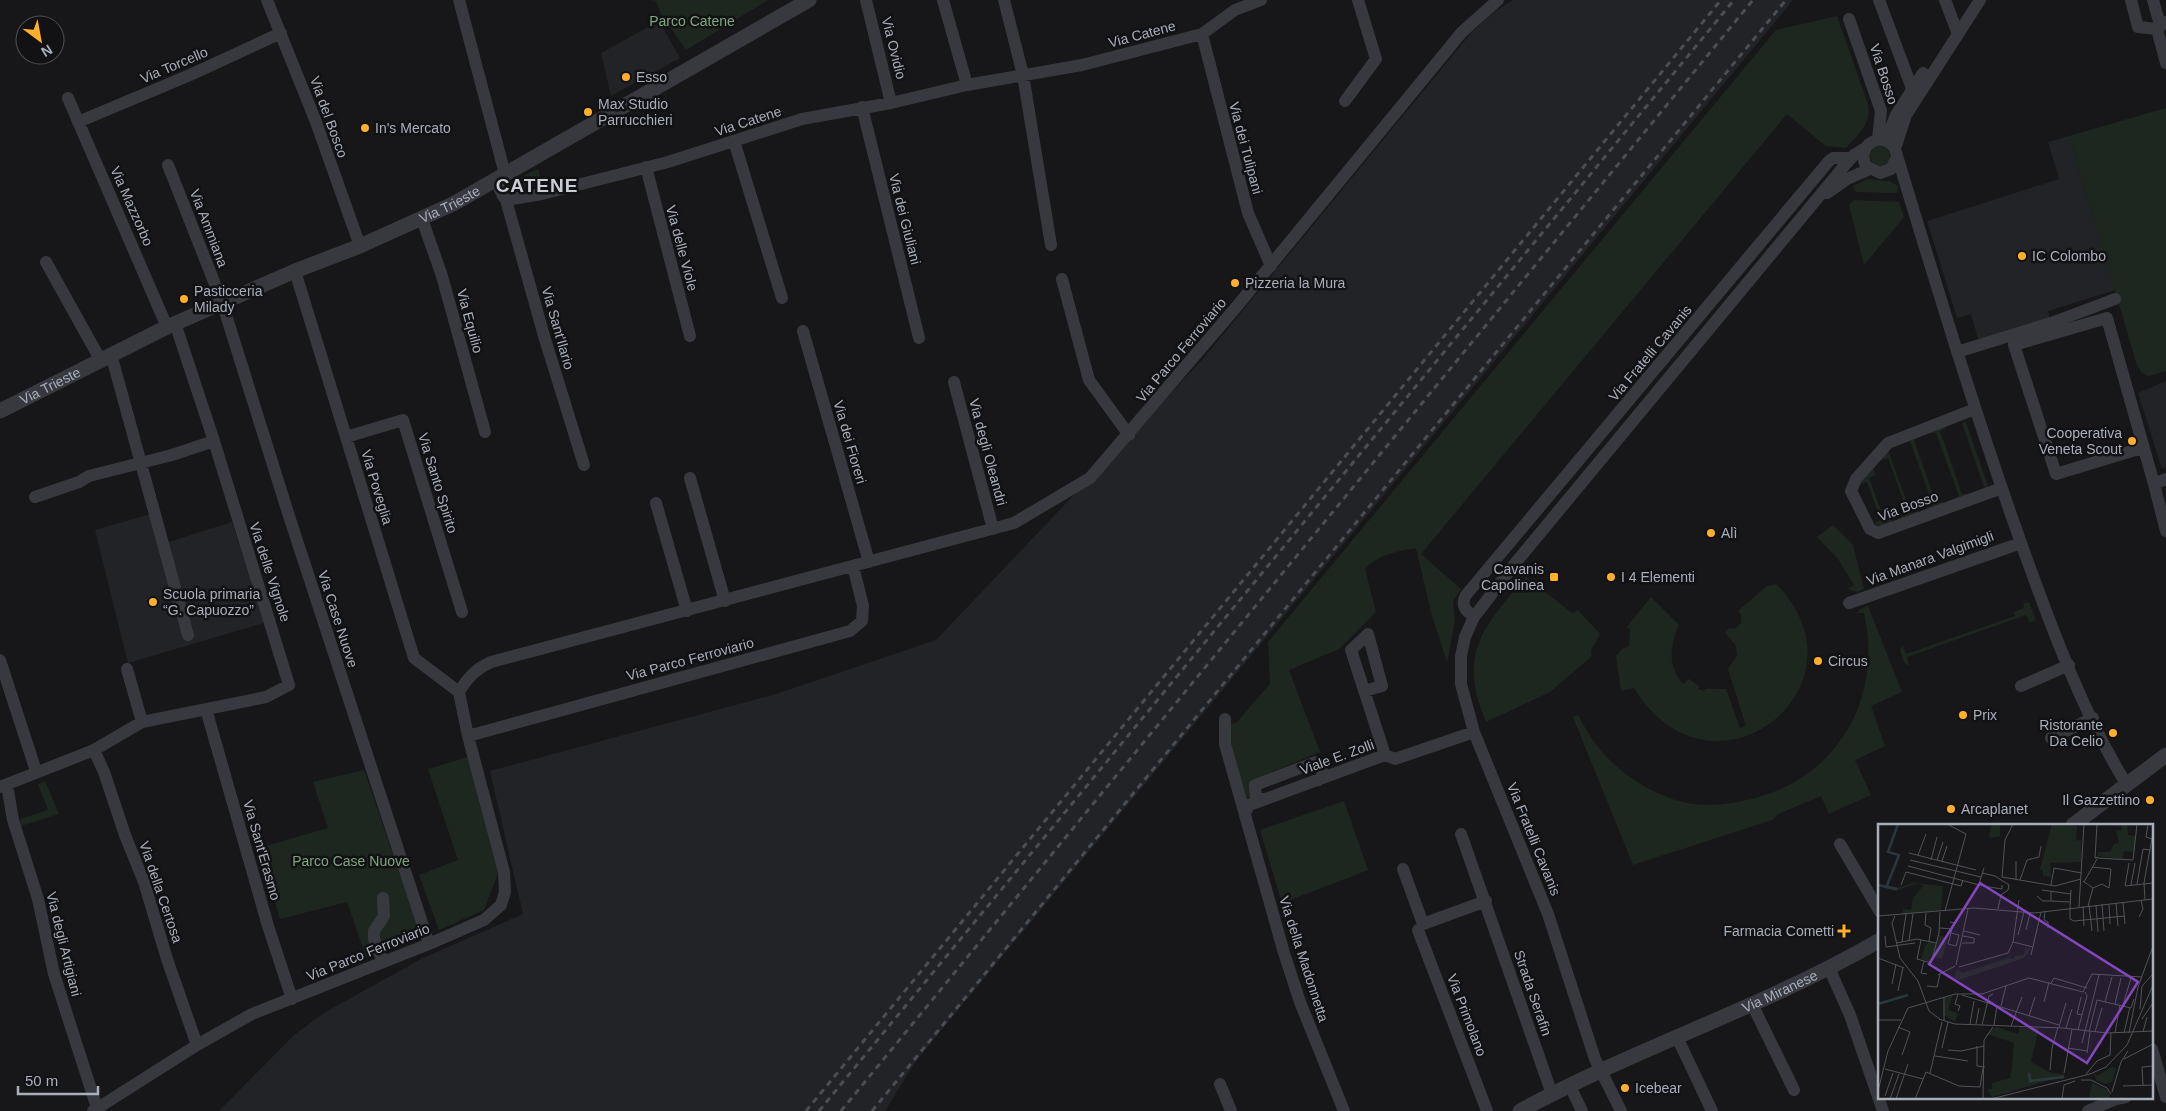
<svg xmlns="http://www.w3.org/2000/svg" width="2166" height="1111" font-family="Arial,sans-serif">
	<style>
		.built { fill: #222326 }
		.green { fill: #1e271f }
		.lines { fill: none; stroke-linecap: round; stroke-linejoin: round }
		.minor { stroke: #37393e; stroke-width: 12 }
		.tertiary { stroke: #37393e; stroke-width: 15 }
		.rail { stroke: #4a4d54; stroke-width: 3; stroke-dasharray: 6 5; stroke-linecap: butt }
		.poi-dot { fill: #ffaf29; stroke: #121214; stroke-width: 2 }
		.labels { text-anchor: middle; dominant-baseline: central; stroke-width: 5; stroke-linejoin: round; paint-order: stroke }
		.park-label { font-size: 14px; fill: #7da77e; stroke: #121214 }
		.street-label { font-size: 14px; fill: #a8aeba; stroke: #121214 }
		.poi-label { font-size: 14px; fill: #a8aeba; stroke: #121214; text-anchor: start }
		.district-label { font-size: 19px; font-weight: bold; letter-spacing: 1px; fill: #c9cdd6; stroke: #121214 }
		.inset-river { fill: none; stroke: #2b373e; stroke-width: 2.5 }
		.inset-road { fill: none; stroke: #515359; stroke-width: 1 }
		.view { fill: #8446be; fill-opacity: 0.15; stroke: #8446be; stroke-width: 2.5 }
		.inset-edge { fill: none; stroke: #a8aeba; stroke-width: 2.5 }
	</style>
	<rect width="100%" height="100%" fill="#171719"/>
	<path class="built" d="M1513,0H1793L916,1061L885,1111H219L294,1035L324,1013L421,959L523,914L490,771L776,694L936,640L1202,360L1471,33L1497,10Z
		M659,21L680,58L611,96L601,53Z
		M2069,136L2115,290L2048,311L2050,319L1979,342L1971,314L1957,318L1927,221L2059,179L2048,142Z
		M2166,381V467L2162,469L2138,393Z
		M151,514L159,545L232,522L264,623L128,663L95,530Z"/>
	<path class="green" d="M652,0H768L686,50L661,14L656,1Z
		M1837,16L1868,104C1872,124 1858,134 1846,148L1826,146L1787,114L1421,554L1461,589L1453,601L1455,620L1447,663L1431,612L1416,548C1398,551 1377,555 1365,569L1376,612L1339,649L1289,670L1320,752L1250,781V798L1245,799L1240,792L1227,724L1236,723L1270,684L1268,642L1776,30Z
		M2166,108V371L2148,376L2141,372L2136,362L2069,136Z
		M1870 156a10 10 0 1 1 20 0a10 10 0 1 1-20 0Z
		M538,169L544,190L537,192L538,183L525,186L523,195L515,197L506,192L505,185Z
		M1868,179L1889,181L1898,186L1897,193L1856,192L1853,186Z
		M1854,200L1899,202L1904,217L1864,265L1849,205Z
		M1966,422L1988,486L1984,487L1962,423Z
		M1944,427L1946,429L1940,431L1962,494H1969L1953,500L1959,496L1936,433H1929Z
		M1920,437L1914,440L1936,503L1944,502V504L1927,510L1926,508L1933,505L1910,441Z
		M1888,450L1911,513L1918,511L1919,513L1901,519V517L1908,514L1888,458L1881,460Z
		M1873,468L1876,475L1869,478L1884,519L1891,517L1893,523L1880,527L1874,523L1881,520L1867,482L1860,485Z
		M1833,525L1853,545L1864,589L1858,592L1847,589L1854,585L1838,559L1817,537Z
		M1526,577L1572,613L1578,610L1600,634L1591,650L1592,656L1550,692L1486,722C1457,654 1483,627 1526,577Z
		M1776,584C1876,685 1713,816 1634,688L1621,691L1616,656L1622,649L1629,646L1630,629L1627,627L1651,597L1679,625C1670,646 1667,665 1683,684L1689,679L1699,686L1698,689L1704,691L1706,689H1726L1740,728L1746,726L1728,669L1737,656L1736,646L1725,633L1729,628L1735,629L1741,623V615L1738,611L1767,586Z
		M2029,602L2036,620L2030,623L2026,615L1907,657L1909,665L1905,664L1900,650L1903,646L1906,654L2015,616L2014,612L2024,608L2023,604Z
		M1868,606L1902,692L1871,706L1885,746L1855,760L1871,795L1829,814L1821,796L1778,814L1772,820L1633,865L1573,717L1578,715C1585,728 1593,742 1603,753C1623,776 1657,797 1687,803C1709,807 1733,804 1755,798C1839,776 1883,697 1864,613H1857L1860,609Z
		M468,757L498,873L484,910L439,930L419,875L458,860L428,769Z
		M364,770L421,936L366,957L347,902L280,919L259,848L328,828L313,782Z
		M45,781L59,814L21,826L20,819L48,810L38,784Z
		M1344,801L1368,870L1288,901L1286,898L1281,900L1260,830Z"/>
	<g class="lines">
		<path class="minor" d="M267,0L316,122L360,246
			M459,0L505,174
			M866,0L891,103
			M943,0L967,85
			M1004,0L1023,75L1051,245
			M1879,0L1914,94
			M1945,0L1958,34
			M2131,0L2138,27L2157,29
			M2153,0L2160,25
			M1849,19L1881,111L1878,139
			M2166,22L2157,29L2166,63
			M1202,34L1248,213L1271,266
			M68,98L167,327
			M1345,101L1376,59L1358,0
			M862,107L919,338
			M78,122L190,75L281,33
			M1886,140L1896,115L1923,73
			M734,141L782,298
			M1895,149L1906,115L1980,0
			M1897,157L1891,169L1880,173L1866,166C1855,145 1883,129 1895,149C1936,284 1977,421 2025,554C2052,629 2085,718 2127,785
			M168,165L222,302L289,516L429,944
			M646,167L690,336
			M495,179L503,196L506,200L544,336L584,465
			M1827,193L1847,179L1870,169
			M506,200L542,194L668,162L802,119L891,103L967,85L1082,65L1202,34L1235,10L1261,0
			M422,219L442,276L485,432
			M46,262L100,359
			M295,271L414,658L459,692
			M1062,279L1089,380L1129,435
			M803,331L869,562
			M1957,352L2054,322L2115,299
			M111,354L188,635
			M954,382L993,529
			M1975,409L1888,443L1856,479L1851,491L1870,529L1878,533L2002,488
			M346,437L403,420L462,612
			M2142,448L2056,474L2014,345L2107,318L2154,484
			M690,478L725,601
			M2166,479L2154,484L2166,531
			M35,497L79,482L89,476L172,455L214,441
			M656,503L687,611
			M1849,603L2021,543
			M1474,617C1466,611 1460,605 1466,595L1829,161L1833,158H1851
			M0,660L36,771
			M127,669L142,722
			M2021,686L2069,665
			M1364,691L1382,686L1368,634L1351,650L1385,755
			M206,709L268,926L292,999
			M1225,719V744L1284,953L1300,1002L1344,1111
			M468,736L850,631L862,621L863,606L853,566
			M2051,738L2093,718
			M94,750L104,772L125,835L144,882L167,959L197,1045
			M7,785L13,820L38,899L54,974L97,1108
			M0,787L94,750L142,722L266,697L289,685L214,441L175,323
			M1264,799L1256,798L1255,785L1316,762L1320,764L1323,774L1319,780
			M1245,813L1249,805L1385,755L1395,759L1474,732
			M1461,834L1552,1094
			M1840,844L1880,912
			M1403,869L1423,924L1486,901
			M1418,930L1487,1111
			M383,962L374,939V931L384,916L383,898
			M1829,968L1850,1015L1883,1111
			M1752,1004L1794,1090
			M1677,1037L1712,1111
			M2152,1049L2166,1097
			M1220,1084L1231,1111
			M1570,1086L1582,1111
			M93,1111L197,1045L252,1014L429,944L484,920L501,905L505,892L504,872L468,736L459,692C468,677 476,669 491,662L1014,523L1090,478L1238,305L1462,32L1498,0
			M1621,1111L1595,1059L1548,914L1474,732L1461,684V656L1465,637L1474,617L1517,561L1845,165L1854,155L1864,149
			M2088,1111L2116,1099L2126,1097"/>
		<g class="tertiary">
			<path id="s1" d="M0,411L167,327L295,271L360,246L453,204L809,0"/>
			<path d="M2073,825L2166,755"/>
			<path id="s2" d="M1520,1111C1637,1047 1765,1007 1880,940"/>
		</g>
		<path class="rail" d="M806,1111L1721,0
			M819,1111L1734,0
			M841,1111L1753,0
			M872,1111L1786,0"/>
	</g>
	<g class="poi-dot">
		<circle cx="626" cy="77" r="5"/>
		<circle cx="588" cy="112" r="5"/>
		<circle cx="365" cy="128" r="5"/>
		<circle cx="2022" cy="256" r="5"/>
		<circle cx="1235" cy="283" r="5"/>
		<circle cx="184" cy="299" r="5"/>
		<circle cx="2132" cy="441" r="5"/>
		<circle cx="1711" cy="533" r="5"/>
		<rect x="1549" y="572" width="10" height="10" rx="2.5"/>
		<circle cx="1611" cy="577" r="5"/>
		<circle cx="153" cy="602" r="5"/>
		<circle cx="1818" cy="661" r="5"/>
		<circle cx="1963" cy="715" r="5"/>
		<circle cx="2113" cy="733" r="5"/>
		<circle cx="2150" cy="800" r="5"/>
		<circle cx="1951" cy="809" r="5"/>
		<path d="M1841.5 923.5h5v5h5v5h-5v5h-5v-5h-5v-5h5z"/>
		<circle cx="1625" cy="1088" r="5"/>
	</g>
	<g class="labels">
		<g class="park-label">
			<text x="692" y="21">Parco Catene</text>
			<text x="351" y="861">Parco Case Nuove</text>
		</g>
		<g class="street-label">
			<text transform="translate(1142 34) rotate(-15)">Via Catene</text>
			<text transform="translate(894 48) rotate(76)">Via Ovidio</text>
			<text transform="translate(174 65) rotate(-23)">Via Torcello</text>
			<text transform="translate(1884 74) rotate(72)">Via Bosso</text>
			<text transform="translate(329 117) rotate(70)">Via del Bosco</text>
			<text transform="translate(748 121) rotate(-18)">Via Catene</text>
			<text transform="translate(1246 148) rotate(75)">Via dei Tulipani</text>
			<text stroke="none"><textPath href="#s1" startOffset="495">Via Trieste</textPath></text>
			<text transform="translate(132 206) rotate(66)">Via Mazzorbo</text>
			<text transform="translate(905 219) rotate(76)">Via dei Giuliani</text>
			<text transform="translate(209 228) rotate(69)">Via Ammiana</text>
			<text transform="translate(682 248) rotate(75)">Via delle Viole</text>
			<text transform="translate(470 321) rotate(75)">Via Equilio</text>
			<text transform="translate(558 328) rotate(74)">Via Sant'Ilario</text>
			<text transform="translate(1181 350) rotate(-50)">Via Parco Ferroviario</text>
			<text transform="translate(1650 353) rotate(-50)">Via Fratelli Cavanis</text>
			<text stroke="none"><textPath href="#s1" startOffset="56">Via Trieste</textPath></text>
			<text transform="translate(850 442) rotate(74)">Via dei Fioreri</text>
			<text transform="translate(988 452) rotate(75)">Via degli Oleandri</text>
			<text transform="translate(438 483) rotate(73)">Via Santo Spirito</text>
			<text transform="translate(377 487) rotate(73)">Via Poveglia</text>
			<text transform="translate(1908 506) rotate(-20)">Via Bosso</text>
			<text transform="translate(1930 558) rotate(-20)">Via Manara Valgimigli</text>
			<text transform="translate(270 572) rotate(72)">Via delle Vignole</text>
			<text transform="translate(338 619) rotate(72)">Via Case Nuove</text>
			<text transform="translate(690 659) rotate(-15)">Via Parco Ferroviario</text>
			<text transform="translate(1337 757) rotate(-20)">Viale E. Zolli</text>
			<text transform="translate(1534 839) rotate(68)">Via Fratelli Cavanis</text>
			<text transform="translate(262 850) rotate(74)">Via Sant'Erasmo</text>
			<text transform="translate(161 892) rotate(71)">Via della Certosa</text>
			<text transform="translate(64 944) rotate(76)">Via degli Artigiani</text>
			<text transform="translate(368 952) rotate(-22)">Via Parco Ferroviario</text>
			<text transform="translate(1304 959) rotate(72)">Via della Madonnetta</text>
			<text stroke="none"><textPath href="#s2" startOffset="286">Via Miranese</textPath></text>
			<text transform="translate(1533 993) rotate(71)">Strada Serafin</text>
			<text transform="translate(1467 1015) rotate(69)">Via Primolano</text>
		</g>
		<g class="poi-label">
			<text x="636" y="77">Esso</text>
			<text x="598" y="104">Max Studio<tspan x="598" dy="16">Parrucchieri</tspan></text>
			<text x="375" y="128">In's Mercato</text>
			<text x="2032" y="256">IC Colombo</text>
			<text x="1245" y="283">Pizzeria la Mura</text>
			<text x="194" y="291">Pasticceria<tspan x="194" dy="16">Milady</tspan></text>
			<text x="2122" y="433" text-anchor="end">Cooperativa<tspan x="2122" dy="16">Veneta Scout</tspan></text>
			<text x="1721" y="533">Alì</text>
			<text x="1544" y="569" text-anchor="end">Cavanis<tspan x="1544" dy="16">Capolinea</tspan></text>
			<text x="1621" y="577">I 4 Elementi</text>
			<text x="163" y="594">Scuola primaria<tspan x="163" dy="16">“G. Capuozzo”</tspan></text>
			<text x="1828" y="661">Circus</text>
			<text x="1973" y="715">Prix</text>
			<text x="2103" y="725" text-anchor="end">Ristorante<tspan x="2103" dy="16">Da Celio</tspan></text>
			<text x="2140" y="800" text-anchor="end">Il Gazzettino</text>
			<text x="1961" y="809">Arcaplanet</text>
			<text x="1834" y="931" text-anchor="end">Farmacia Cometti</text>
			<text x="1635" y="1088">Icebear</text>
		</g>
		<g class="district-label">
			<text x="537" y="185">CATENE</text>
		</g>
	</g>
	<g transform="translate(1878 824)">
		<rect width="275" height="275" fill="#171719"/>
		<path d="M113,0H122V12L111,14ZM174,0L199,2L198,16L189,17L203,16V38L172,39L173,53L165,52V46L162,45ZM244,0H249L250,11L258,12L256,28L246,27L244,35L220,32V28H232L236,20L241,19L238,6L243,7ZM35,59L65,62L63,86L25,90V85L33,86L35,74L46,61L37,60L17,67L0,62L16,65ZM61,111L70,114L64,135L55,132ZM51,118L58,120L52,138L43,135L47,122ZM147,124L153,125L146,134L81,156L76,154L79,145L84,149L130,134L134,125L131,134L135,135L137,132L146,131ZM75,171L70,186L80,189L77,198L66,191L67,174ZM118,203L140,210L142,203L161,204L153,238L173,249L187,250L186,252L114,273L109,265H114V259L132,254L134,242L136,219L109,210ZM234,243L238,244L234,258L227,260L218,256L215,248L219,252ZM214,259L230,266L232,275H211Z" fill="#1e271f"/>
		<path class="inset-river" d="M0,61L19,65M8,64L21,31L10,28L20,0M0,180L30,171M151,249L152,257L186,253"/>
		<path class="inset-road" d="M135,0L127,16L124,53L177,62L203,55M219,0L217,34L220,33M270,1L268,13L274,15M31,29L98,46M40,31L48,10M219,34L255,36L259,0M32,36L103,53M53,36L59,13M59,36L65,18M64,37L69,22M251,39L247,62L275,59M30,42L105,62L124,65V61M214,43L233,45L231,64L224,60L215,64M104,49L117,52L131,61L130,66L123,71L120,85M138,55V37M142,56L149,36L161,33L163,22M205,57L215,64L210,82M206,58L219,35M259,60L265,25L272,26M23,61L28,48L83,62L85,56M173,61L176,44L204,49M253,61L257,39M99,66L106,44M164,66L193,70M173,67V77L192,78M159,72L165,77H173M267,76L266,59L275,8M245,78L247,100M238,79L240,102M224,80L226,107M231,80L232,100M211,81L214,107M218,81L220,108M205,82L206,102M201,83L206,0M192,84V95L196,97L247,92M192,84L193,66M67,87L88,10L69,0M167,87L166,96L170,98V104M48,89L47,101L53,104L51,117M0,92L96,84L156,89L275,75M17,92L14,99L22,134L40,157L51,187L63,196M261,93L265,85L263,76M62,104L74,105L76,99L72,98M148,106L152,89M86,107L102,111M73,109L81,111L78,122L70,120L74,105M140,111L146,88M7,112L8,123L37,119M31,116L35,90M43,116L39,135L53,139L61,109L62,88M24,118L28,90M135,118L155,123M18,119L39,115L58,119M84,119H96V114L85,112M153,131L163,88M0,134L26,144M46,137L43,149L49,150M78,141L90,85M81,143L130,129L135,118L141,76M60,151L77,142M173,159L176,154L209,164M14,160L18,140M49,162L59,163L62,150M20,167L25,143M80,170L77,180L82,182L80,187M84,171L181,201M203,173L199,190L204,191M166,178L171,158M227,178L234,153M237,180L243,154M245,181L253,154M123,182L128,162M262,185L264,162L275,150M151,192L157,173M61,195L77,200L185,204L229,209L275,207M264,195L275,179M0,196H23M66,196V173M92,200L96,177M98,200L101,184M104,201L111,172L115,170M116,201L119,182M133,202L144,173M20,203L32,208L24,231M181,203L188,179M188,204L194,185M200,206L209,172L207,168M211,208L219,176L253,184L256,175M217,208L224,184M265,208L269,193M237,209L242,181M246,209L252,183M251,209L260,163L275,122M204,219L221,151M99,222V242L107,243M64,224L70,198M190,224L209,227M70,226L83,227L106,222M209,229L212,208M57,232L90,237M246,235L275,220M7,245L45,255M172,246L174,224L180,203M52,249L64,198M186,249L194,205M208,250L219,237L232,231L233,209M203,256H213L229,264L233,270M265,261L264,243L275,242M245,262L275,261M102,263L105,244M0,267L10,227L30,184L77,170H104L151,154L205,168L214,150L264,153M234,268L243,238L250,227M7,272L15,249M12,275L21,250M18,275L30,240M37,275L48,248L81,262L102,263M105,275L106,216L115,203M113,275L212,250L228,243L249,221L275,161M184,275L186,261L197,257"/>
		<path class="view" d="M102,59L260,158L209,239L51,140Z"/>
		<rect width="275" height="275" class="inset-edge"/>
	</g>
	<g transform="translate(40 40) rotate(148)"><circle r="24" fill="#121214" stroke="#4e5056"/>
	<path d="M0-4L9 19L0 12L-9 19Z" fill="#ffaf29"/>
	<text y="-8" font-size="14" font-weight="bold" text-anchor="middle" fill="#a8aeba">N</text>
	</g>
	<path d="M18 1086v8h80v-8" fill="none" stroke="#a8aeba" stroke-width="2.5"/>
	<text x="25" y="1086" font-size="15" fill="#a8aeba" stroke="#121214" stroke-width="4" paint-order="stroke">50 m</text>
</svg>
